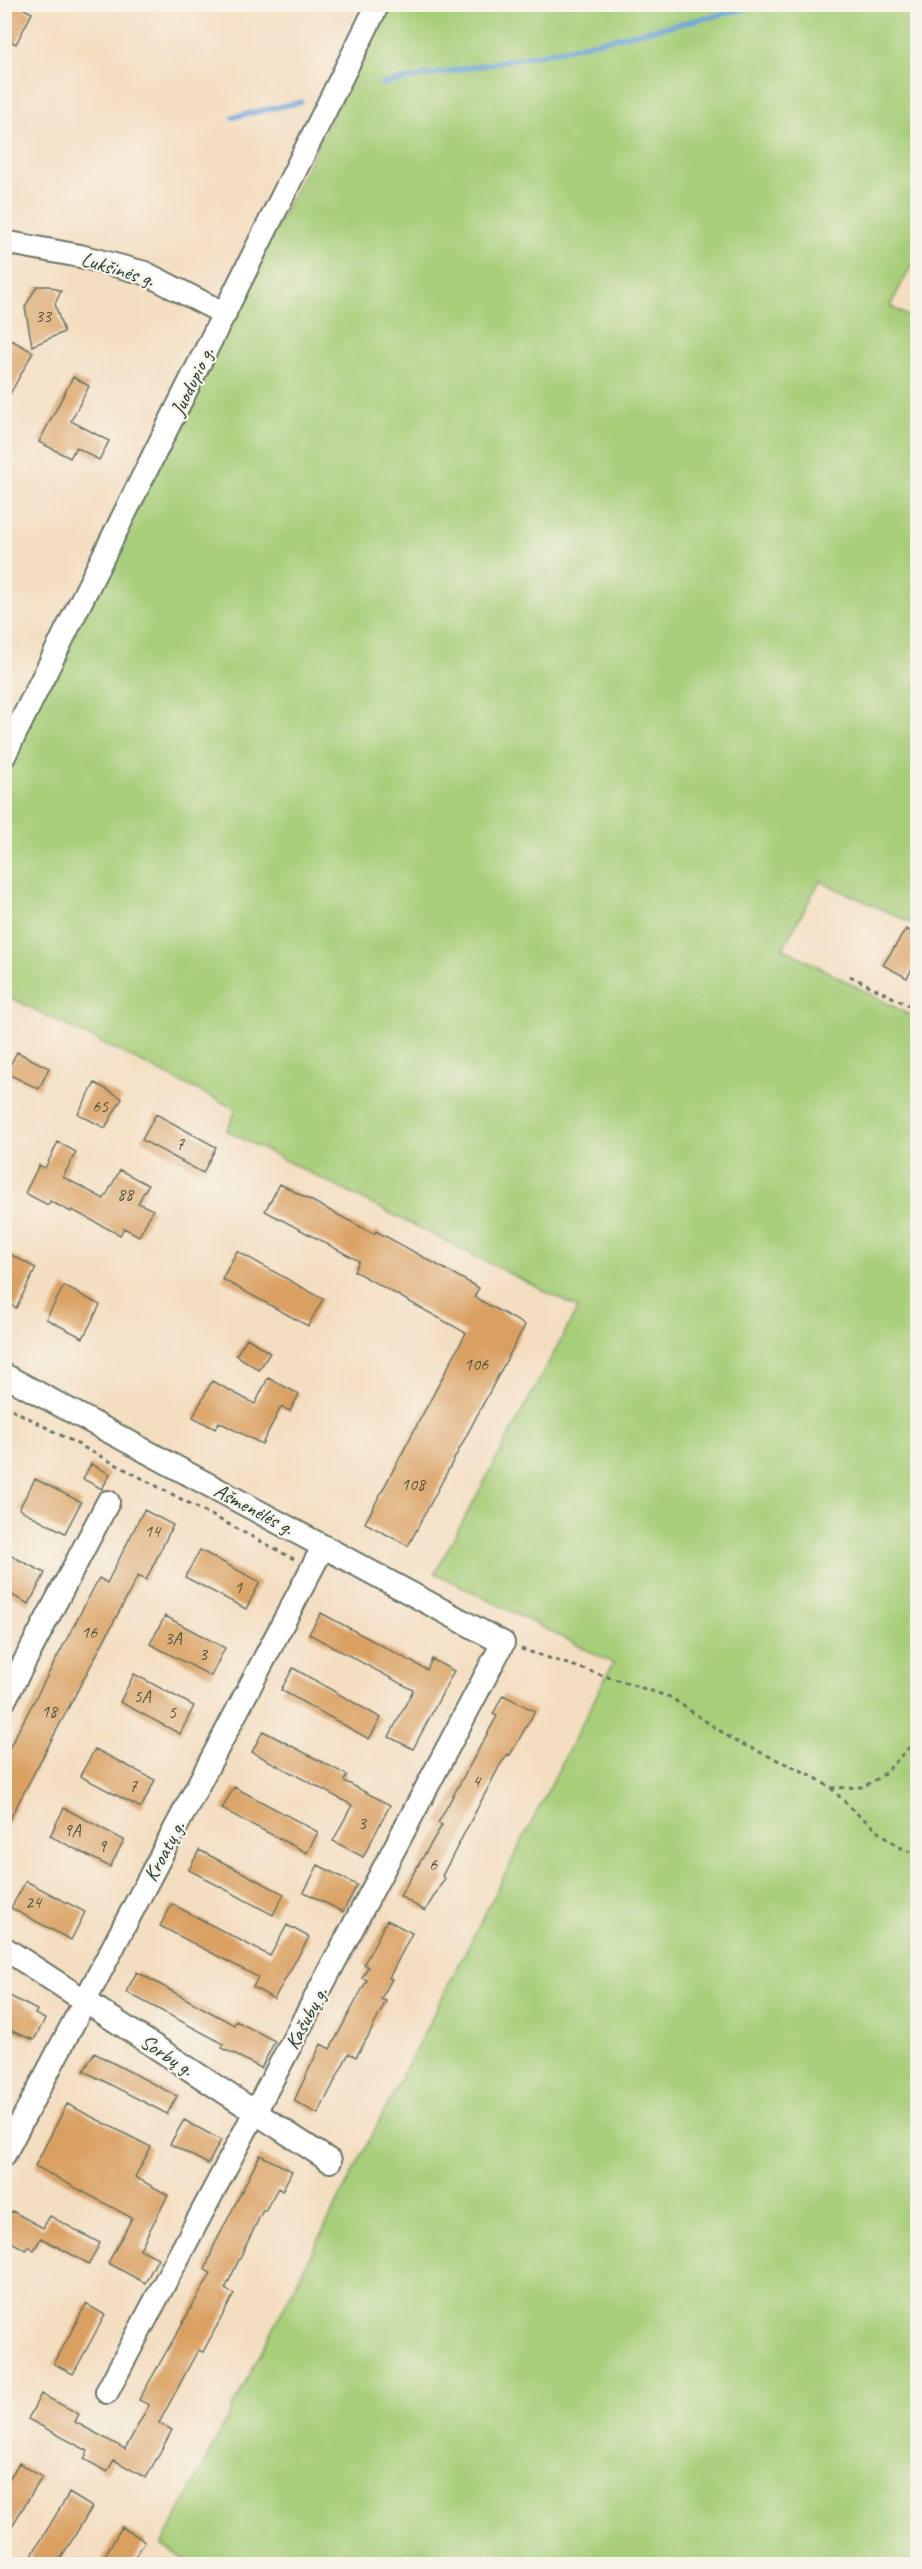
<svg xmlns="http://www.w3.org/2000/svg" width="922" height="2569" font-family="Caveat,sans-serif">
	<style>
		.green { fill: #a7ce79; stroke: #638656; stroke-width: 1.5 }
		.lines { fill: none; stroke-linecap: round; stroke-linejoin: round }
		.stream { stroke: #6ca3db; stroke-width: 5 }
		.building { fill: #daa062 }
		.street-casing { stroke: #6a7565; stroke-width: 26 }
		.path { stroke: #6a7565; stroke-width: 3; stroke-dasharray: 4.5 4.5; stroke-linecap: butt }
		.street { stroke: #fff; stroke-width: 22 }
		.labels { text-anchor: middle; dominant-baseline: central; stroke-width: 4.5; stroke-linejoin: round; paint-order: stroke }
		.number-label { font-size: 18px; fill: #4e5640 }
		.street-label { font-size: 21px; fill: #1f3d34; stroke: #f7f3e8 }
	</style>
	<rect width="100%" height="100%" fill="#f7f3e8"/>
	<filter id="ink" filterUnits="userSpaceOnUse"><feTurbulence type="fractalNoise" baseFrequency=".0167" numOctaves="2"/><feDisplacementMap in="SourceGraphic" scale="12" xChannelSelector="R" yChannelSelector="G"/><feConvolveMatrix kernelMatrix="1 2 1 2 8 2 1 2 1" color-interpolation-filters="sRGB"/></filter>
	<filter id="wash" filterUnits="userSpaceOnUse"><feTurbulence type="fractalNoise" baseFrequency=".008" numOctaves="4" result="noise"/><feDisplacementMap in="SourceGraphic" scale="24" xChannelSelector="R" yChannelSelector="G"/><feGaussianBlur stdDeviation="1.35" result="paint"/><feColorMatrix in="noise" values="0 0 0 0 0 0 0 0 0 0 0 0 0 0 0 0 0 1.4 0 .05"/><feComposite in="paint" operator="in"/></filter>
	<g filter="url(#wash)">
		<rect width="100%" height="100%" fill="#f4dec1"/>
		<path class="green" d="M389,5H917V255L890,306L918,322L917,925L820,881L783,948L917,1019V2564H193L162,2546L613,1663L435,1573L578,1308L227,1131L236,1109L5,995L4,765Z"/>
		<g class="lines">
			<path class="stream" d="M382,84L537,55L769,4
				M233,117L301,102"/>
		</g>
		<g id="blocks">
			<path class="building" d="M4,4H15L32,13L16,44L4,38Z
				M37,286H49L61,291L55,304L64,332L32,346L25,307Z
				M4,336L33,352L4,405Z
				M73,377L89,386L71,421L109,441L99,460L76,447L70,458L39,442Z
				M906,929L918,935V958L907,978L883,965Z
				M17,1052L49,1068L39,1089L6,1073Z
				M95,1083L122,1098L105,1128L78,1114Z
				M156,1114L216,1147L203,1173L142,1140Z
				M58,1142L76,1152L63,1177L104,1199L120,1170L148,1185L138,1203L153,1210L139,1236L124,1228L120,1235L72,1210L71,1212L50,1201L48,1205L25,1193L39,1165L45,1168Z
				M280,1184L374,1234L376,1231L479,1288L474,1297L525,1325L408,1546L365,1523L466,1333L354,1271L359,1261L265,1211Z
				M4,1251L36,1268L16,1308L4,1302Z
				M237,1251L323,1299L308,1326L222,1279Z
				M64,1286L100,1305L83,1338L46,1319Z
				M247,1338L270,1353L259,1370L236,1355Z
				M268,1378L299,1394L290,1411L281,1407L262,1444L219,1422L215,1429L193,1417L212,1381L255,1404Z
				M91,1464L110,1474L102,1489L83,1479Z
				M35,1479L81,1502L65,1533L19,1509Z
				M144,1510L173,1525L146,1580L138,1576L4,1830V1758L99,1578L107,1583Z
				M200,1550L260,1582L246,1609L185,1577Z
				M4,1552L45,1573L29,1604L4,1591Z
				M321,1613L427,1670L432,1659L454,1671L413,1749L389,1737L413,1690L309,1634Z
				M165,1616L225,1648L211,1676L150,1644Z
				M293,1668L381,1718L369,1739L281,1690Z
				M134,1674L194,1706L180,1734L120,1702Z
				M503,1695L535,1711L510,1755L508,1754L500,1765L442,1876L445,1878L425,1911L400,1896L442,1825L438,1823L497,1716L493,1714Z
				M263,1731L347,1775L344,1781L390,1805L363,1857L333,1841L352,1805L252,1752Z
				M95,1749L155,1780L141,1808L80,1776Z
				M234,1787L318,1832L307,1853L222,1809Z
				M64,1808L124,1840L110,1867L50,1836Z
				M199,1850L284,1894L273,1915L189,1870Z
				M318,1865L357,1885L343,1912L304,1892Z
				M26,1881L85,1912L71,1940L11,1908Z
				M172,1904L270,1956L287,1925L309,1937L274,1999L253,1987L258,1977L160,1926Z
				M387,1920L412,1933L389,1978L392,1979L381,1999L386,2001L369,2035L356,2057L349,2053L318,2114L294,2101L321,2044L330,2049L367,1980L362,1978L368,1967L364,1964Z
				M137,1972L234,2025L236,2021L275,2041L261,2068L222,2048L224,2044L126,1992Z
				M4,1993L37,2010L35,2014L45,2019L34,2040L4,2028Z
				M94,2053L177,2096L167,2114L84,2071Z
				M67,2104L151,2147L135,2177L168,2195L140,2249L158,2258L145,2283L108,2263L132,2218L35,2166Z
				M184,2120L221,2140L208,2164L170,2144Z
				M260,2155L292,2171L282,2191L278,2188L265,2211L263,2210L225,2289L234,2294L203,2352L198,2350L159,2423L172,2430L146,2478L114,2460L107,2472L84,2459L88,2451L28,2419L41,2394L79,2414L75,2422L125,2449L149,2405L139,2400L211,2273L205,2270L214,2246Z
				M12,2211L43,2228L50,2216L100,2243L89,2264L41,2238L34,2250L28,2246L26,2250L4,2238V2224Z
				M86,2304L105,2315L73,2374L54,2364Z
				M19,2463L42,2477L4,2539V2487Z
				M69,2493L92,2507L57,2565H26Z
				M122,2527L145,2541L131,2565H99Z"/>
		</g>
	</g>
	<g filter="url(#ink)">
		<use href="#blocks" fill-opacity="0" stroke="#6a7565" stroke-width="1.5"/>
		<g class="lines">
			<g class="street-casing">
				<path id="street" d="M4,242L80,256L145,273L225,314
					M4,756L378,4
					M4,1375L503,1643L107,2392
					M4,1701L108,1502
					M4,1948L330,2161
					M4,2155L323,1547"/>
			</g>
			<path class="path" d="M850,976L918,1010
				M4,1405L294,1559
				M521,1649L670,1697L735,1741L811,1775L831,1788L856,1813L899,1847L918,1855
				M831,1788L863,1787L882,1776L918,1738"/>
			<use href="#street" class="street"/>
		</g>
	</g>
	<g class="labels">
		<g class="number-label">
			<text x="43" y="316">33</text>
			<text x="100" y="1106">65</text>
			<text x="180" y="1144">7</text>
			<text x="125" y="1194">88</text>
			<text x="476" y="1364">106</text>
			<text x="413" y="1484">108</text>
			<text x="152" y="1531">14</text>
			<text x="238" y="1587">1</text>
			<text x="89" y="1632">16</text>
			<text x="173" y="1638">3A</text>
			<text x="203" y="1654">3</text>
			<text x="142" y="1696">5A</text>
			<text x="49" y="1711">18</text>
			<text x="172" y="1712">5</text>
			<text x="476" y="1781">4</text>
			<text x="133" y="1786">7</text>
			<text x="362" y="1823">3</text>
			<text x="72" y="1830">9A</text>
			<text x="102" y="1846">9</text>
			<text x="433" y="1864">6</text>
			<text x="33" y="1902">24</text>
		</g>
		<g class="street-label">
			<text transform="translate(118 269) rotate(17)">Lukšinės g.</text>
			<text transform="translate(192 381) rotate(-64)">Juodupio g.</text>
			<text transform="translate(254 1509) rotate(28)">Ašmenėlės g.</text>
			<text transform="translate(164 1851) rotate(-62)">Kroatų g.</text>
			<text transform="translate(306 2018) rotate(-62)">Kašubų g.</text>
			<text transform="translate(167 2055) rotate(33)">Sorbų g.</text>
		</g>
	</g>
	<rect width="922" height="2569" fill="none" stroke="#f7f3e8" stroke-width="24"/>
</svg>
